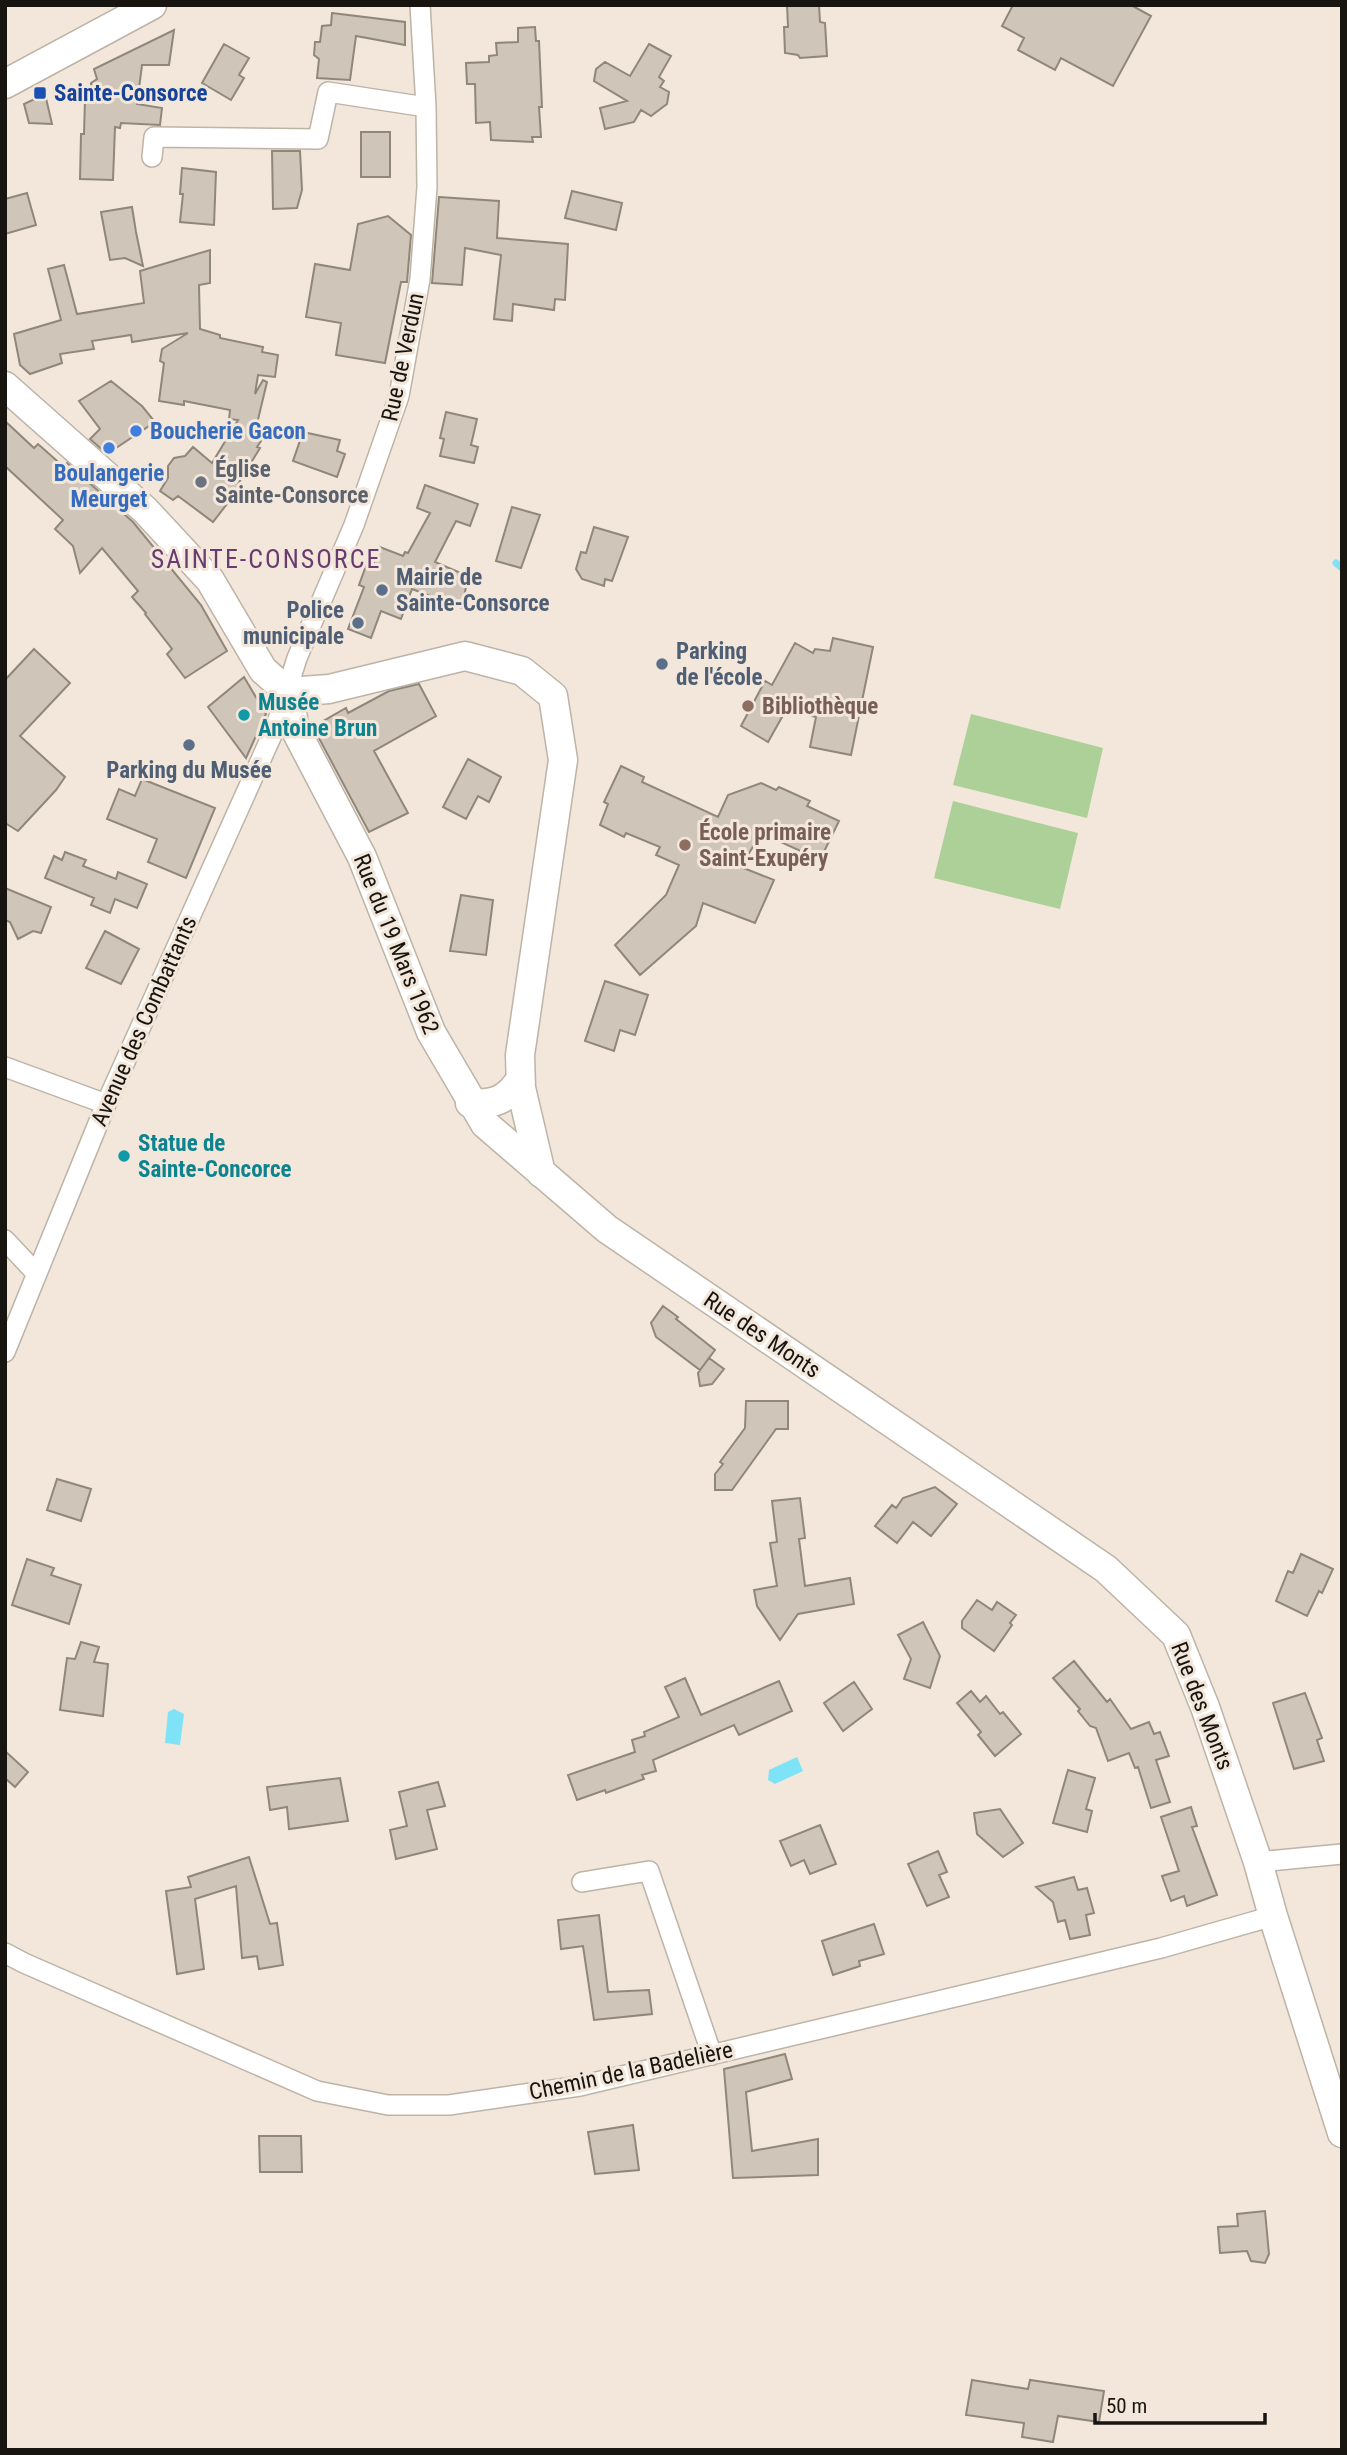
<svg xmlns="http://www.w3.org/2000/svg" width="1347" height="2455" font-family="'Roboto Condensed',sans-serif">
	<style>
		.green { fill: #add099 }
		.water { fill: #7fe3f7 }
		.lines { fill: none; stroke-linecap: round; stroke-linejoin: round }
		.stream { stroke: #7fe3f7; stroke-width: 7 }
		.building { fill: #cfc5b8; stroke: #90877b; stroke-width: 2 }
		.street-casing { stroke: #bdb3a6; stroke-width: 22 }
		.secondary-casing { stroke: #bdb3a6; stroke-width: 31 }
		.street { stroke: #fff; stroke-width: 19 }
		.secondary { stroke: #fff; stroke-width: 28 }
		.transit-dot { fill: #1a4fb4; stroke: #f2e7da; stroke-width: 2.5 }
		.shop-dot { fill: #3f7fe0; stroke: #f2e7da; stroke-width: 2.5 }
		.worship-dot { fill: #6b7280; stroke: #f2e7da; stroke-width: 2.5 }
		.service-dot { fill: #5c6f8a; stroke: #f2e7da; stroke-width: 2.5 }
		.education-dot { fill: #8d6e63; stroke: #f2e7da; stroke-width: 2.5 }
		.culture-dot { fill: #0f9aa8; stroke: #f2e7da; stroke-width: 2.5 }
		.labels { text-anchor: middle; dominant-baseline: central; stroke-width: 6; stroke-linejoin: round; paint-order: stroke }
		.transit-label { font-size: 23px; font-weight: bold; fill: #164399; stroke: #f2e7da; text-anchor: start }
		.street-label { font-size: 23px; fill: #181410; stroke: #f2e7da }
		.shop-label { font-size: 23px; font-weight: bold; fill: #366cbe; stroke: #f2e7da; text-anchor: start }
		.worship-label { font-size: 23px; font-weight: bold; fill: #5b616d; stroke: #f2e7da; text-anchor: start }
		.service-label { font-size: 23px; font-weight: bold; fill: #4e5e75; stroke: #f2e7da; text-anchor: start }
		.culture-label { font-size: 23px; font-weight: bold; fill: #0d838f; stroke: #f2e7da; text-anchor: start }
		.education-label { font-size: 23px; font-weight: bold; fill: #785e54; stroke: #f2e7da; text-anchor: start }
		.quarter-label { font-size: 26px; letter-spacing: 2px; fill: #693b6f; stroke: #f2e7da }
	</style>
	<rect width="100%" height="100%" fill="#f2e7da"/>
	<path class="green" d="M971,714L1103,748L1087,818L953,785Z
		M953,801L1078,833L1060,909L934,878Z"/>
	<path class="water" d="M174,1709L184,1714L180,1745L165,1743L168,1712Z
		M797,1757L803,1771L775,1784L768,1780L769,1770Z"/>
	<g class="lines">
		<path class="stream" d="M1336,563L1342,568"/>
	</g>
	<path class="building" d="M787,5H819L820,22L825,23L827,56L800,58L798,55L785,53L784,27H788Z
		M1013,5H1131L1151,16L1113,86L1061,58L1055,70L1018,50L1024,38L1002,26Z
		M332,13L405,22V45L356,36L350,80L317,78L319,59L314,55L315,42H320L322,26L331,25Z
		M535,27L536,41H539L542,107H539L541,137H532L533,142L491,140L490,122L476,123L475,84H467L466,63L489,62V56L497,55L496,43L518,42V28Z
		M174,30L169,65H142L137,104L162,108L160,125L121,123L120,128L115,127L113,180L80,179L81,134H84L85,99L91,100V83L97,79L94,69Z
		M224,44L249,58L239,75L244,78L231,100L202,83Z
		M649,44L671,56L659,77L664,81L660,87L669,92L667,104L651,116L641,110L634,122L605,129L600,108L627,101L594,81L596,69L605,62L630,76Z
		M45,94L52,124L29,123L24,104Z
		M361,132H390V177H361Z
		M272,151H300L302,190L297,208L273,209Z
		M182,168L216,172L214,225L180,222L183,194H180Z
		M572,191L622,203L616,230L565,218Z
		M27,193L36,225L5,234V199Z
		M439,197L499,201L497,238L568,244L565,300L555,299L554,310L513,304L512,321L494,319L501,255L465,248L462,285L432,283Z
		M132,207L136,232L143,266L125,258L110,260L101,212Z
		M388,216L411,235L407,282H401L385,363L336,355L341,323L306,317L315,264L350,270L358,224Z
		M210,250V283L199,285L200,329L220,335V338L263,347L262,352L278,355L275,377L258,375L255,394L263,380L267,382L255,432L263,438L257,447L260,448L238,484L241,486L213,522L178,496L173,500L160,491L168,478V466L174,458L185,456L193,447L212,463L238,420L229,419L230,410L184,401V405L159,401L164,363L160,361L162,349L188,333L132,342L131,335L92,341L94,349L60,354L62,363L30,374L20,365L14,334L61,320L48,269L64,265L77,314L144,303L140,271Z
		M111,381L142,406L155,422L107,454L90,439L100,429L79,401Z
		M446,412L477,419L471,445L478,447L474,463L440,456L444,439L440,438Z
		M5,421L34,448L38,444L64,467L67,463L133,522L201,605L227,651L185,678L167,654L172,649L145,614L146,613L132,597L138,591L102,548L80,573L73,546L55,529L63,520L5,466Z
		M303,432L340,440L337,451L345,454L337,477L293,461Z
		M425,485L478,504L470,526L456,521L435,562L468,576L462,608L412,589L401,619L381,611L371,638L348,629L364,587L359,585L367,563L373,565L380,547L403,556L405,552L408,553L430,513L417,508Z
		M512,507L540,515L521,568L496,561Z
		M594,527L628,537L612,581L605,579L604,586L582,579L576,569L581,552L586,553Z
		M833,638L873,647L851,755L810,747L816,717L786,710L768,742L741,726L765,681L772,685L795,643L813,653L815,649L830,651Z
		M34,649L70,683L20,736L65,777L56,790L18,831L5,823V680Z
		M244,677L266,714L246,758L208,707Z
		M419,684L436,716L374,751L408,813L369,832L313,727L346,708L348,713L389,691Z
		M468,759L501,777L489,802L478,796L466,819L443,807Z
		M621,766L644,777L642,782L718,817L728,795L761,783L776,790L779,787L810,801L807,806L839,821L820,860L761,833L741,867L774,880L755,923L703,903L696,926L640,975L615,945L666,895L679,865L656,855L660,847L626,833L624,837L600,825L608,804L604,802Z
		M142,779L215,808L186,878L148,862L157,839L107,819L119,789L135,796Z
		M65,852L86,860L83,866L116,879L118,872L147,884L137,908L115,899L110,913L91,905L94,898L45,878L54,856L62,860Z
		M5,888L51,907L41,933L33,931L18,939L10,922L5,920Z
		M461,895L493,900L486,955L450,951Z
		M105,931L139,949L121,984L86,968Z
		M605,981L648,995L635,1035L620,1030L614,1051L585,1041Z
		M663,1306L678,1317L676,1319L715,1350L700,1370L656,1337L651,1323Z
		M709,1358L724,1369L712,1384L700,1386L698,1373Z
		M746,1401H788V1429H776L732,1490H715V1474L723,1464L720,1462L745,1428Z
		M57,1479L91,1489L81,1521L47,1510Z
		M935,1487L957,1504L931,1536L913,1522L897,1543L875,1526L892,1505L896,1508L903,1498Z
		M800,1498L805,1538L799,1539L805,1586L850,1578L854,1604L798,1614L780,1640L757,1606L754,1590L777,1586L770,1543L777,1542L772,1501Z
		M1301,1554L1333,1569L1322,1593L1319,1591L1307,1616L1276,1601L1288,1571L1293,1573Z
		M27,1559L54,1568L51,1575L81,1585L69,1624L12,1605Z
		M977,1600L992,1610L997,1602L1016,1615L1010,1623L1012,1625L994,1651L962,1628V1621Z
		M923,1622L940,1656L930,1688L904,1679L911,1659L898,1635Z
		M81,1642L99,1647L94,1662L108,1664L103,1716L60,1710L67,1658L75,1659Z
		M1074,1661L1107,1702L1110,1699L1131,1729L1149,1722L1154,1734L1160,1732L1169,1756L1156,1760L1170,1802L1151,1808L1138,1767L1135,1768L1129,1753L1108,1761L1096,1728L1090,1726L1078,1711L1080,1709L1053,1678Z
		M685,1678L701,1715L779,1681L792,1711L739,1735L734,1725L653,1760L656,1771L642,1775L644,1779L606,1793L605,1790L577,1800L568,1775L635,1752L632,1740L645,1736L644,1732L679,1717L665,1687Z
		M854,1682L872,1709L843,1731L824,1703Z
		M971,1691L980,1702L986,1696L1000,1714L1003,1712L1021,1734L995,1756L978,1735L981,1732L957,1703Z
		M1305,1693L1322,1738L1317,1740L1324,1761L1294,1769L1273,1703Z
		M5,1751L28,1772L15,1787L5,1778Z
		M1068,1770L1095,1778L1086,1809L1092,1811L1087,1832L1053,1823Z
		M340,1778L348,1821L289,1829L287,1807L270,1810L267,1787Z
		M438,1782L445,1806L427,1810L437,1849L396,1859L390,1830L407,1826L399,1792Z
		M1191,1807L1197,1826L1192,1827L1217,1895L1187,1906L1184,1896L1171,1901L1162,1876L1179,1871L1161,1817Z
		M1000,1809L1023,1843L1003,1857L977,1834L974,1813Z
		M820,1825L836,1864L810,1874L804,1860L791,1866L780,1841Z
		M938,1851L947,1872L939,1875L949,1897L927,1906L908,1864Z
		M249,1857L270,1924L277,1923L283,1965L259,1969L257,1956L242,1958L236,1886L195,1899L204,1969L177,1974L166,1891L191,1887L188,1877Z
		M1074,1877L1078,1890L1087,1888L1094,1913L1086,1915L1090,1935L1070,1939L1065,1920L1058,1922L1053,1902L1036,1887Z
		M599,1915L608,1992L649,1990L652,2014L594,2020L583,1946L561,1949L558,1920Z
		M874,1924L884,1954L859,1961L860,1966L833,1975L822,1941Z
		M785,2054L792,2079L746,2092L752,2151L818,2139V2175L733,2178L724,2069Z
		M633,2125L639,2170L595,2174L588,2132Z
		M259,2136H301L302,2172H260Z
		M1265,2211L1269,2254L1265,2263L1251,2261L1247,2251L1220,2253L1218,2227L1238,2226L1237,2214Z
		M972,2380L1028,2389L1030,2380L1104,2391L1099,2422L1058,2416L1053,2442L1022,2437L1024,2423L966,2415Z"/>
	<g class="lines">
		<g class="street-casing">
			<path id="street" d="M152,157L154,137L318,139L328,92L426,107
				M5,1067L106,1104
				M5,1240L36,1273
				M5,1352L106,1104L276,726L297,658L354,525L399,396L420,279L427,187L426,107L420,5
				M1258,1862L1342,1854
				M582,1882L649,1871L712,2055
				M5,1953L24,1963L317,2091L388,2105H449L580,2086L1161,1948L1273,1916"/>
		</g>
		<g class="secondary-casing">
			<path id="secondary" d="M5,84L152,5
				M5,386L145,510L210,580L263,670L288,692
				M288,692L295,729L362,857L431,1032L485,1124L607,1229L1106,1569L1176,1635L1205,1707L1258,1862L1273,1916L1342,2133
				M288,692L329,689L465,656L522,671L553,696L563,760L520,1055L521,1088L541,1173
				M470,1103C494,1105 507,1100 520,1080"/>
		</g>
		<use href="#street" class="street"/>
		<use href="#secondary" class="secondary"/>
	</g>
	<rect class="transit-dot" x="33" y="86" width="14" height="14" rx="3.5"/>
	<g class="shop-dot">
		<circle cx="136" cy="431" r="7"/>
		<circle cx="109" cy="448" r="7"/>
	</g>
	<circle class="worship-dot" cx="201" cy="482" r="7"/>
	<g class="service-dot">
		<circle cx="382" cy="590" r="7"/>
		<circle cx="358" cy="623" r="7"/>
		<circle cx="662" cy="664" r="7"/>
		<circle cx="189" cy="745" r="7"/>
	</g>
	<g class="education-dot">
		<circle cx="748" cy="706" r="7"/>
		<circle cx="685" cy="845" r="7"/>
	</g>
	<g class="culture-dot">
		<circle cx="244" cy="715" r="7"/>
		<circle cx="124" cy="1156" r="7"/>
	</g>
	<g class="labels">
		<g class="transit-label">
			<text x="54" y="93">Sainte-Consorce</text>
		</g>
		<g class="street-label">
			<text transform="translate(403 357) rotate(-78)">Rue de Verdun</text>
			<text transform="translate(396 944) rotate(68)">Rue du 19 Mars 1962</text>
			<text transform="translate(144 1021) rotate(-66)">Avenue des Combattants</text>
			<text transform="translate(762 1335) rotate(34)">Rue des Monts</text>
			<text transform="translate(1202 1706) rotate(69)">Rue des Monts</text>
			<text transform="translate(631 2071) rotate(-12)">Chemin de la Badelière</text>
		</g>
		<g class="shop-label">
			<text x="150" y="431">Boucherie Gacon</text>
			<text x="109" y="473" text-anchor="middle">Boulangerie<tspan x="109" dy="26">Meurget</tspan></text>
		</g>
		<g class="worship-label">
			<text x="215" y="469">Église<tspan x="215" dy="26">Sainte-Consorce</tspan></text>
		</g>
		<g class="service-label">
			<text x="396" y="577">Mairie de<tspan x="396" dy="26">Sainte-Consorce</tspan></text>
			<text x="344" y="610" text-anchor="end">Police<tspan x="344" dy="26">municipale</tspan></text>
			<text x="676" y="651">Parking<tspan x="676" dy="26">de l'école</tspan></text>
			<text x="189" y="770" text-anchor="middle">Parking du Musée</text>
		</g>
		<g class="culture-label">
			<text x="258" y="702">Musée<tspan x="258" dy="26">Antoine Brun</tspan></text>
			<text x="138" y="1143">Statue de<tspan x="138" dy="26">Sainte-Concorce</tspan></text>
		</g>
		<g class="education-label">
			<text x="762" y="706">Bibliothèque</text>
			<text x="699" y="832">École primaire<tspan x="699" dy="26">Saint-Exupéry</tspan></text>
		</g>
		<g class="quarter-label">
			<text x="266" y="559">SAINTE-CONSORCE</text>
		</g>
	</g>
	<rect width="1347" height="2455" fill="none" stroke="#181410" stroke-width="14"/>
	<path d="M1095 2413v10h170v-10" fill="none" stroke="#181410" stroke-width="3.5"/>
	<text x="1106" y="2413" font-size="21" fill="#181410" stroke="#f2e7da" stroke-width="5" paint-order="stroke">50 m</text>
</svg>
